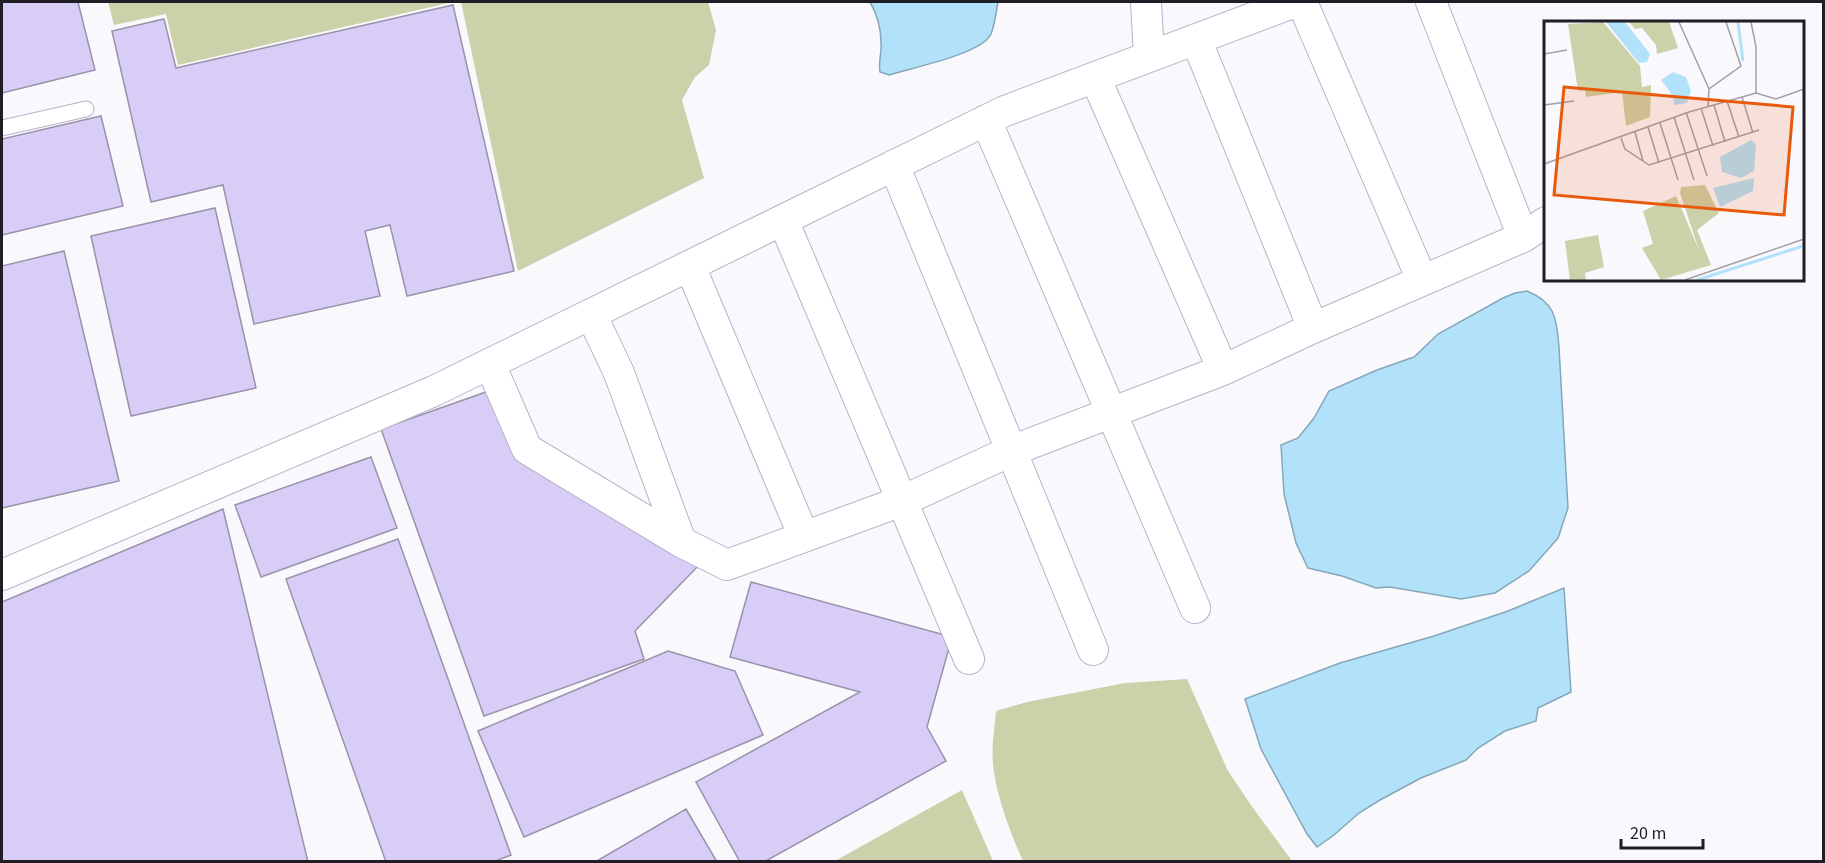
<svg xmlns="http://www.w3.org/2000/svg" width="1825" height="863" font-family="'Source Sans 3',sans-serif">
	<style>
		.green { fill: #ccd1a9 }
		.water { fill: #b1e2f9; stroke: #85a7b9; stroke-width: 1.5 }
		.building { fill: #d8cdf7; stroke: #9993aa; stroke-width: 1.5 }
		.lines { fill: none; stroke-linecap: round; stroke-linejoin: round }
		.service-casing { stroke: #b8b2c9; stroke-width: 17 }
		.minor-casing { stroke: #b8b2c9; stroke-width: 32 }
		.service { stroke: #fff; stroke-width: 15 }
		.minor { stroke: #fff; stroke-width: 30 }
		.inset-river { fill: none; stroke: #b1e2f9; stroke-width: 3 }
		.inset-road { fill: none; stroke: #a2a0a7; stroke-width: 1.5 }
		.view { fill: #e8590c; fill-opacity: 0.15; stroke: #e8590c; stroke-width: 3 }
		.inset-edge { fill: none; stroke: #1f1d25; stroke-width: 3 }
	</style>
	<rect width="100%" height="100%" fill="#f9f8fd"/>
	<path class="green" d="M108,2H453L178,65L166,14L114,25Z
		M461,2H708L716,30L709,65L695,77L682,100L704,178L518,271Z
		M1187,679L1228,771L1253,808L1292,861H1023C1011,834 995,793 993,763C991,746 995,728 996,711L1027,702L1125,683Z
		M962,790L993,861H835Z"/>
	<path class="water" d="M870,2H998C996,12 995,24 991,34C982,54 911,68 889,75L880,72C878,62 882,53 881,43C881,29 877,14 870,2Z
		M1527,291C1556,303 1556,318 1559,347L1568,508L1558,538L1529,571L1495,593L1461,599L1390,587L1376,588L1342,576L1308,568L1296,543L1284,494L1281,445L1298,438L1314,418L1329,391L1377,370L1414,357L1438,334L1503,298L1515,293Z
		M1564,588L1571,692L1538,708L1536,721L1505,731L1478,748L1466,760L1421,778L1380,800L1359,813L1334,835L1317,847L1307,834L1261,749L1245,699L1340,663L1434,636L1508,611Z"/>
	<path class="building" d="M2,2H78L95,70L2,93Z
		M453,5L514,271L407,296L390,225L365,231L380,296L254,324L223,185L151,202L112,31L164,19L176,68Z
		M101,116L123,206L2,235V139Z
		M215,208L256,388L131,416L91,236Z
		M64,251L119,481L2,508V266Z
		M486,392L518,448L705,559L635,631L644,659L484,716L381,429Z
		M371,457L397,528L261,577L235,505Z
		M223,509L308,862H2V602Z
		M398,539L511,855L493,862H386L286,579Z
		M751,582L952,637L927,727L946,761L764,862H740L696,782L860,692L730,657Z
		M668,651L735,671L763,735L524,837L478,731Z
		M686,809L717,862H595Z"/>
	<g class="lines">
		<g class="service-casing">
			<path id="service" d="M2,128L86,109"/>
		</g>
		<g class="minor-casing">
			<path id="minor" d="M1146,2L1149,56
				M1302,2L1422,280
				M1431,2L1523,237
				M1196,39L1313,328
				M1095,77L1223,370
				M986,120L1195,608
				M894,165L1093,650
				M783,220L969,659
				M690,266L804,537
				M591,314L619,373L681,542
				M490,364L527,449L681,542L727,565L902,501L1011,451L1223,370L1313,328L1523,237L1546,222
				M2,575L434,391L1005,111L1295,2"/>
		</g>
		<use href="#service" class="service"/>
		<use href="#minor" class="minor"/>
	</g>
	<g transform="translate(1544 21)">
		<rect width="260" height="260" fill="#f9f8fd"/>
		<path d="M59,1L96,45L98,66L107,64L106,96L82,105L78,71L42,76L41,69L34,70L24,3ZM85,1H125L134,27L113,33L112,24L98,7L91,8ZM161,164L175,192L153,209L167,244L117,259L98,227L109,223L99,190L132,175L155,229L136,172L137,166ZM54,214L60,246L41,252L42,259H26L21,220Z" fill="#ccd1a9"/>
		<path d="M62,1H81L106,33L103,41L95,42ZM129,51L142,56L147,70L143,82L130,84L129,75L117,59ZM207,119L212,123L210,150L197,157L178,151L176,136ZM210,157L209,170L176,186L169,167Z" fill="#b1e2f9"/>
		<path class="inset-river" d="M194,1L199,40M153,259L259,225"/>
		<path class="inset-road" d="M135,1L165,68M207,1L212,26V72M0,33L23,29M198,76L209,112M183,80L195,116M0,84L30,80M170,84L181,121M164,85L165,68L197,45L182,1M157,87L169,125M142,91L163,155M130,96L150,159M116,102L134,159M104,106L115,142M91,111L99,140M77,117L81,128L105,144L215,109M0,143L145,91L212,72L232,78L260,68M141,259L260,218"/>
		<path class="view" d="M20,66L249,86L240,194L10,174Z"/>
		<rect width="260" height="260" class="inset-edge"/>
	</g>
	<rect width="1825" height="863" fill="none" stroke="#1f1d25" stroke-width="6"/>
	<path d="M1621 839v9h82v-9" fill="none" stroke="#1f1d25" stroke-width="3"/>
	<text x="1630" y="839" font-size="18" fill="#1f1d25" stroke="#f9f8fd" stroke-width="4.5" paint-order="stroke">20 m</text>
</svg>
